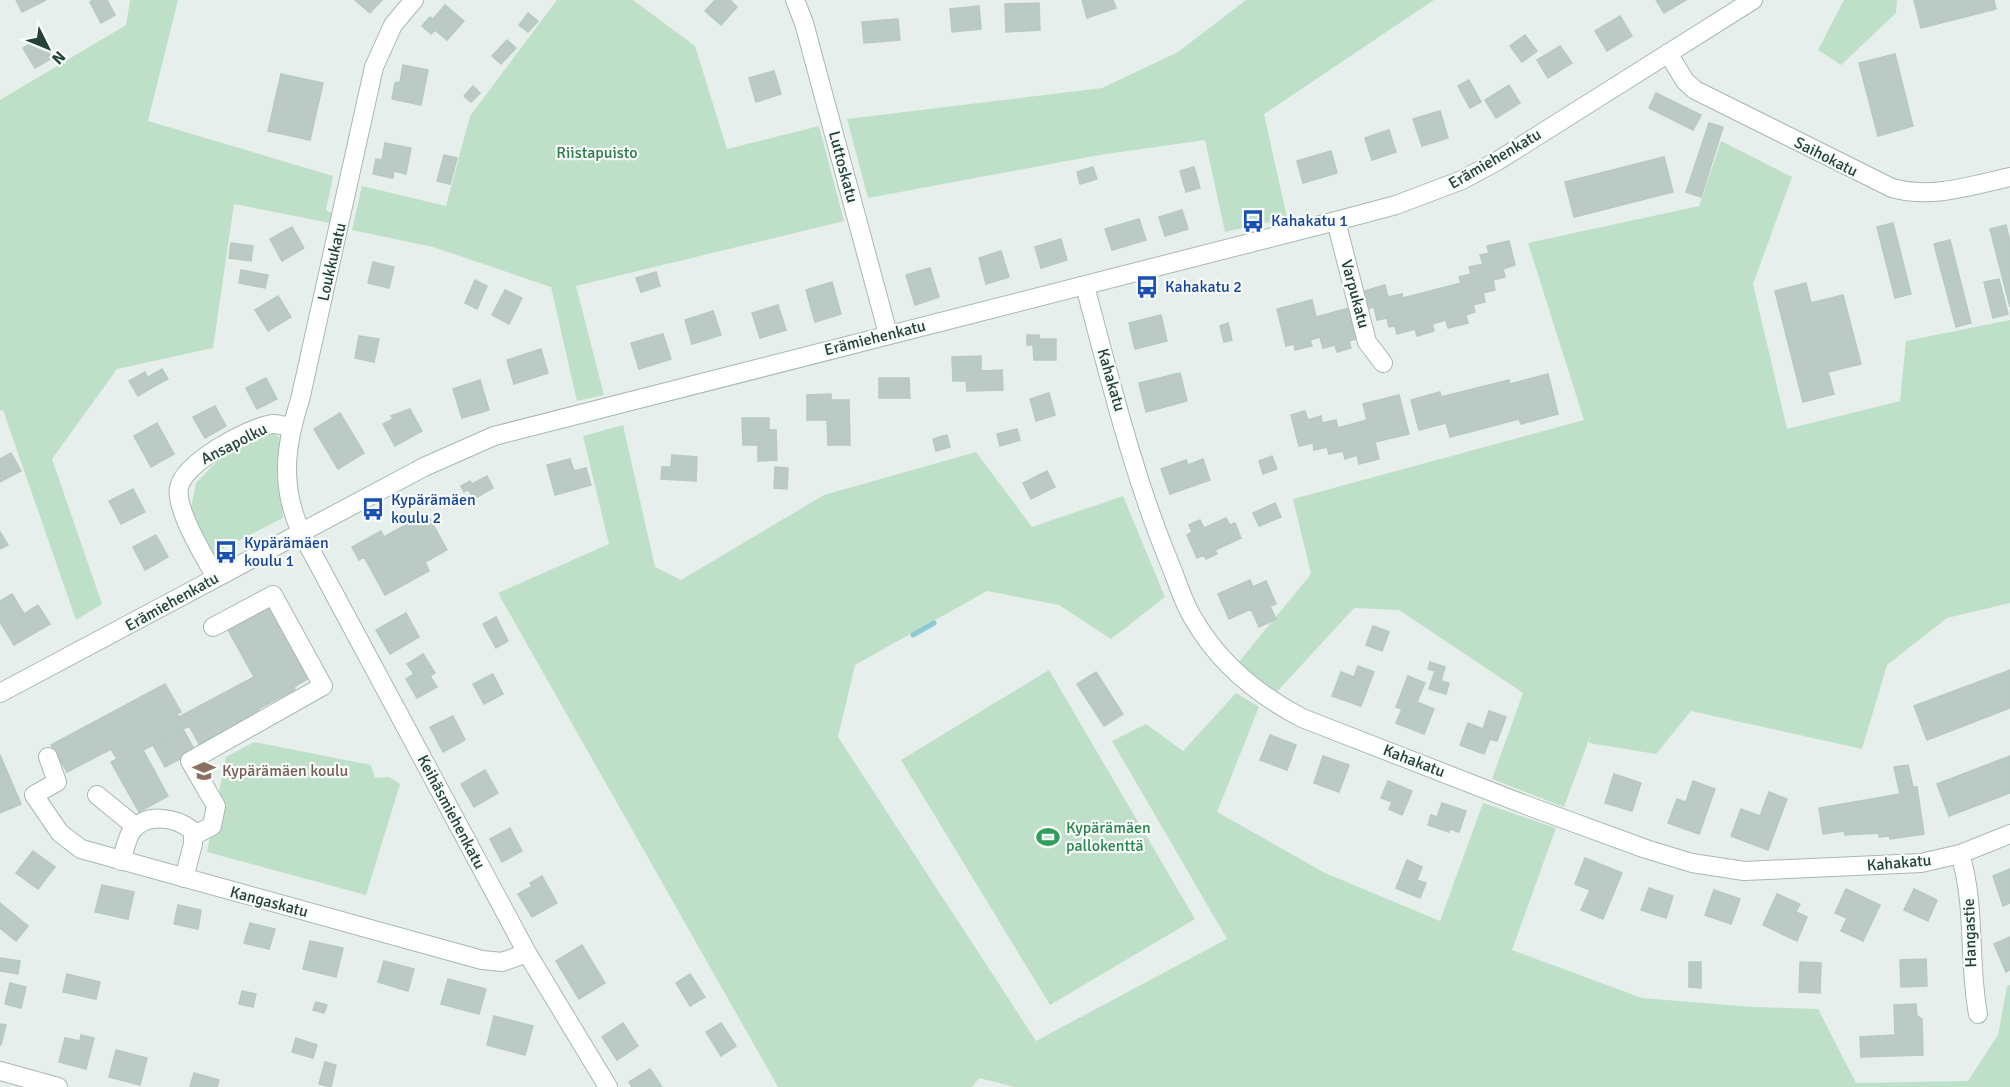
<svg xmlns="http://www.w3.org/2000/svg" width="2010" height="1087" font-family="Signika,sans-serif">
	<style>
		.green { fill: #bfe0c8 }
		.lines { fill: none; stroke-linecap: round; stroke-linejoin: round }
		.stream { stroke: #8ec9d4; stroke-width: 5 }
		.building { fill: #bbcac4; stroke: #b8c9c2; stroke-width: 1.5 }
		.minor-casing { stroke: #a8b8b2; stroke-width: 20 }
		.minor { stroke: #fff; stroke-width: 18 }
		.labels { text-anchor: middle; dominant-baseline: central; stroke-width: 4.5; stroke-linejoin: round; paint-order: stroke }
		.park-label { font-size: 16px; fill: #2d7a4b; stroke: #f7fbf9 }
		.street-label { font-size: 16px; fill: #24423a; stroke: #f7fbf9 }
		.transit-label { font-size: 16px; fill: #164399; stroke: #f7fbf9; text-anchor: start }
		.education-label { font-size: 16px; fill: #785e54; stroke: #f7fbf9; text-anchor: start }
		.leisure-label { font-size: 16px; fill: #27864d; stroke: #f7fbf9; text-anchor: start }
	</style>
	<rect width="100%" height="100%" fill="#e6efeb"/>
	<path class="green" d="M130,0H178L148,121L333,176L326,210L333,214L330,223L234,204L213,348L117,369L52,459L102,604L76,620L3,410L0,411V100L126,25Z
		M557,0H633L695,46L727,149L819,126L844,221L576,286L604,395L577,401L551,287L433,247L352,230L362,186L446,206L470,116Z
		M1246,0H1434L1264,114L1287,218L1225,232L1205,140L1099,155L868,198L847,119L1102,88L1178,52Z
		M1844,0H1897L1896,13L1841,65L1818,50Z
		M1721,141L1792,177L1753,284L1787,429L1900,401L1906,341L2010,320V603L1947,618L1887,665L1862,749L1691,711L1656,754L1589,743L1591,734L1564,807L1492,779L1523,693L1399,610L1354,608L1275,694L1238,663L1311,574L1293,499L1584,420L1528,243L1699,206Z
		M623,425L655,567L681,580L824,495L976,452L1032,527L1123,496L1165,597L1111,639L1059,605L987,591L855,665L838,737L1036,1041L1227,939L1112,741L1146,724L1183,751L1236,693L1259,707L1217,812L1325,873L1440,921L1483,803L1556,828L1512,950L1642,998L1752,1007L1818,1009L1856,1083L1968,1081L1998,1035L2007,986L2010,985V1087H1014L979,1078L972,1087H778L498,593L609,544L583,436Z
		M271,432L281,438L283,518L210,555L190,512L196,483L217,461L219,455Z
		M1049,670L1195,919L1050,1005L901,760Z
		M254,742L371,765L375,778L389,777L400,784L366,895L207,852L226,757Z"/>
	<g class="lines">
		<path class="stream" d="M913,635L934,623"/>
	</g>
	<path class="building" d="M16,0H46L22,12Z
		M93,0H107L115,15L101,23L90,2Z
		M355,0H382L370,13Z
		M715,0H730L737,7L721,25L705,11Z
		M1082,0H1113L1116,8L1087,18Z
		M1656,0H1686L1664,13Z
		M1914,0H1994L1996,9L1921,28Z
		M1039,3L1040,30L1006,32L1005,4Z
		M445,5L464,21L447,40L435,30L431,34L422,26L430,17L433,19Z
		M979,6L981,29L952,32L950,9Z
		M528,13L538,21L528,32L519,25Z
		M1620,16L1632,36L1607,51L1595,31Z
		M898,19L900,40L864,43L862,22Z
		M1525,35L1537,51L1522,62L1510,46Z
		M41,38L52,58L35,68L23,48Z
		M507,40L516,48L501,64L492,56Z
		M1560,46L1572,63L1548,78L1537,60Z
		M1895,54L1913,126L1878,136L1859,63Z
		M403,65L428,70L421,105L392,99L395,83L400,82Z
		M774,71L781,94L756,102L749,78Z
		M281,74L323,83L310,140L268,131Z
		M1469,80L1481,102L1470,108L1458,86Z
		M1509,85L1520,103L1496,118L1485,100Z
		M473,86L480,93L471,102L464,96Z
		M1656,93L1701,115L1693,130L1649,108Z
		M1440,111L1448,138L1422,146L1413,119Z
		M1709,123L1723,127L1701,197L1686,192Z
		M1389,130L1396,152L1372,160L1365,138Z
		M385,143L411,148L406,174L394,171L393,178L373,174L376,159L382,160Z
		M1331,151L1337,173L1303,183L1297,161Z
		M444,155L457,158L450,184L437,181Z
		M1664,157L1673,192L1574,217L1565,182Z
		M1093,167L1097,179L1080,184L1077,172Z
		M1194,167L1200,188L1186,192L1180,171Z
		M1182,210L1188,229L1165,236L1159,217Z
		M1139,219L1146,240L1112,250L1105,229Z
		M1893,223L1911,294L1895,298L1877,227Z
		M2006,225L2010,242V307L1990,229Z
		M292,227L304,248L282,261L270,239Z
		M1061,239L1067,260L1041,268L1035,247Z
		M1950,240L1971,323L1956,327L1934,244Z
		M1509,241L1515,265L1503,269L1505,277L1493,280L1495,290L1483,293L1485,302L1473,305L1475,312L1466,315L1468,323L1448,328L1446,320L1432,324L1434,331L1417,336L1415,329L1397,334L1395,326L1389,327L1387,318L1377,320L1374,307L1365,309L1361,292L1385,285L1388,297L1402,294L1403,298L1461,283L1459,277L1471,274L1469,267L1483,264L1480,255L1489,253L1487,246Z
		M231,243L253,246L251,261L229,258Z
		M1001,251L1009,277L986,284L979,258Z
		M373,262L394,267L389,288L368,283Z
		M930,268L939,297L915,305L906,275Z
		M241,270L268,275L265,288L239,283Z
		M656,272L660,286L641,292L636,278Z
		M1999,279L2008,314L1993,318L1984,282Z
		M475,280L487,286L477,309L465,303Z
		M832,282L841,314L815,322L806,290Z
		M1806,283L1811,303L1843,295L1861,364L1828,372L1834,394L1803,402L1775,291Z
		M505,290L522,298L509,324L492,315Z
		M278,296L291,317L268,331L255,310Z
		M1312,300L1316,317L1353,307L1360,338L1349,341L1351,348L1337,352L1335,345L1323,348L1320,337L1310,340L1312,346L1295,350L1294,344L1286,346L1277,309Z
		M778,305L786,330L760,338L752,313Z
		M713,311L721,335L692,344L685,320Z
		M1161,315L1167,341L1135,349L1129,323Z
		M1228,323L1232,340L1224,342L1220,326Z
		M663,334L671,359L639,369L631,343Z
		M1027,335H1039V339H1056V360H1034L1033,345H1027Z
		M359,336L379,339L374,362L355,358Z
		M541,349L548,373L514,384L507,360Z
		M981,356V371L1002,370L1003,390L967,391L966,381H953L952,357Z
		M162,369L168,379L153,387L148,377Z
		M145,372L153,387L138,396L129,381Z
		M1180,373L1187,401L1146,412L1139,383Z
		M1548,374L1558,414L1521,424L1519,419L1450,437L1446,423L1419,430L1411,400L1440,392L1441,397L1509,380L1510,384Z
		M266,378L277,399L257,409L246,388Z
		M879,378H909L910,398H879Z
		M480,380L489,410L462,418L453,389Z
		M1049,393L1055,415L1036,421L1030,399Z
		M831,394V400H849L850,445H828L827,420H807V395Z
		M1399,395L1409,434L1375,442L1379,459L1359,464L1357,455L1345,459L1343,451L1329,454L1327,447L1314,450L1313,443L1299,446L1291,415L1305,411L1308,420L1321,416L1322,423L1336,420L1338,428L1367,420L1363,404Z
		M215,406L226,426L205,438L193,417Z
		M410,409L422,431L395,446L383,424L393,419L391,416Z
		M340,413L364,453L338,469L314,429Z
		M742,418H769V430H776L777,460L758,461V445H743Z
		M157,423L174,454L151,467L134,436Z
		M1017,429L1020,440L1000,446L997,434Z
		M947,435L950,447L936,451L933,439Z
		M11,453L21,471L0,482V459Z
		M672,455L697,457L696,481L661,479L662,467H671Z
		M1272,456L1277,469L1263,474L1259,461Z
		M570,459L574,471L586,468L591,485L555,495L547,465Z
		M1203,459L1210,480L1170,494L1161,469L1186,460L1188,465Z
		M775,467L788,468L787,489L774,488Z
		M1047,471L1055,487L1031,499L1023,483Z
		M487,476L493,488L474,499L468,489L464,492L461,486L470,481L472,484Z
		M133,489L145,512L121,524L109,501Z
		M1275,503L1281,517L1259,526L1253,513Z
		M427,513L447,550L425,562L429,571L385,595L364,557L359,560L352,547L381,531L384,537Z
		M1226,518L1230,525L1235,523L1241,538L1215,550L1217,554L1206,559L1204,555L1197,558L1187,535L1192,532L1189,525L1200,520L1204,528Z
		M0,532L8,545L0,549Z
		M156,535L168,557L145,570L133,547Z
		M1250,580L1253,587L1266,581L1276,604L1270,606L1276,619L1259,627L1251,609L1229,619L1218,594Z
		M12,594L24,614L38,605L50,624L14,645L0,622V601Z
		M269,606L309,678L294,687L295,690L258,709L261,715L201,747L189,726L143,750L168,796L139,812L111,762L117,759L111,749L67,772L51,745L165,684L181,712L177,714L179,717L254,677L227,628Z
		M406,613L419,637L390,654L376,630Z
		M496,617L508,641L496,648L483,624Z
		M1373,626L1389,632L1382,651L1366,645Z
		M423,654L435,673L430,676L437,687L417,698L406,679L414,674L407,664Z
		M1430,662L1445,667L1441,681L1449,683L1446,694L1429,689L1435,671L1428,669Z
		M1358,666L1374,672L1361,706L1332,696L1341,672L1354,677Z
		M2010,670V708L1927,740L1914,706Z
		M1096,672L1123,714L1104,726L1077,684Z
		M493,674L503,694L484,704L473,684Z
		M1408,676L1425,683L1417,702L1434,709L1424,734L1396,723L1402,709L1396,707Z
		M1489,711L1506,717L1497,741L1490,739L1484,754L1460,745L1468,723L1483,729Z
		M453,716L465,740L443,752L430,727Z
		M183,729L195,751L165,767L153,745Z
		M1270,735L1296,745L1287,770L1260,760Z
		M0,755L21,804L0,813Z
		M1323,756L1349,765L1339,792L1314,783Z
		M2010,756V793L1949,816L1937,784Z
		M1908,765L1913,787H1917L1924,834L1890,839V836L1879,837V833L1845,835L1844,831L1823,834L1819,808L1900,794L1894,767Z
		M485,770L498,793L474,807L461,784Z
		M1614,774L1641,783L1632,811L1605,803Z
		M1388,781L1412,791L1402,815L1389,809L1392,802L1381,798Z
		M1693,781L1715,789L1699,834L1668,823L1677,799L1686,802Z
		M1769,792L1787,799L1768,850L1731,836L1741,809L1760,816Z
		M1442,803L1466,811L1459,832L1450,829L1449,832L1428,825L1431,815L1437,817Z
		M510,828L522,851L502,862L490,839Z
		M33,851L55,867L38,889L16,873Z
		M1585,858L1622,873L1603,919L1581,910L1590,890L1575,884Z
		M1407,860L1422,867L1417,880L1426,883L1420,898L1396,888Z
		M2010,869V903L2003,906L1993,876Z
		M542,876L557,903L532,917L518,894L532,886L530,883Z
		M102,885L134,892L128,919L95,912Z
		M1649,888L1673,896L1666,918L1641,910Z
		M1846,889L1880,905L1863,941L1841,931L1847,918L1835,913Z
		M1914,889L1937,900L1928,921L1904,910Z
		M1714,890L1740,899L1731,924L1705,915Z
		M1777,894L1800,904L1796,912L1807,917L1797,941L1763,925Z
		M0,903L28,926L16,941L0,928Z
		M178,905L201,910L198,929L174,924Z
		M250,923L275,929L269,949L244,943Z
		M2010,937V970L2006,972L1994,944Z
		M310,941L343,948L336,977L303,969Z
		M582,945L605,983L579,999L556,961Z
		M0,958L20,961L18,974L0,971Z
		M1926,959L1927,986L1901,987L1900,960Z
		M384,961L414,969L408,991L378,982Z
		M1689,962H1701V988L1689,987Z
		M1800,962L1821,963L1820,993L1799,992Z
		M67,974L100,982L96,999L63,992Z
		M690,974L705,997L690,1006L676,983Z
		M448,979L486,989L479,1014L441,1004Z
		M10,983L26,987L21,1008L5,1004Z
		M242,991L256,994L253,1007L239,1004Z
		M316,1002L327,1005L324,1013L313,1010Z
		M1916,1004L1917,1016L1922,1019L1923,1055L1861,1057L1860,1037L1895,1035L1894,1005Z
		M494,1016L533,1026L525,1055L487,1045Z
		M623,1023L638,1046L617,1060L602,1037Z
		M721,1023L736,1046L721,1056L706,1032Z
		M0,1024L6,1025L1,1045H0Z
		M81,1035L94,1038L86,1069L59,1062L65,1038L80,1041Z
		M296,1038L317,1045L313,1058L292,1052Z
		M116,1050L147,1058L140,1085L109,1077Z
		M325,1062L336,1065L331,1087L319,1084Z
		M650,1069L662,1087H632L629,1082Z
		M194,1073L219,1080L217,1087H190Z"/>
	<g class="lines">
		<g class="minor-casing">
			<path id="minor" d="M414,0L393,25L374,67L300,400C285,446 280,486 301,532L527,953L608,1087
				M795,0L804,23L888,334
				M1668,53L1685,81L1695,90L1892,188C1932,199 1970,186 2010,177
				M1336,221L1367,342L1383,363
				M1085,286C1110,379 1133,475 1170,564C1177,581 1183,602 1193,618C1218,662 1258,695 1302,718L1531,807L1646,849L1692,863L1744,871L1921,863L1960,854L2010,834
				M216,578C205,557 175,510 179,488C183,463 249,427 273,424C278,424 286,426 291,427
				M0,693L424,467L494,436L1336,221L1396,205L1462,180L1499,160L1753,0
				M48,757L57,782L34,795L60,833L81,849L482,960L502,962L527,953
				M97,795L136,827
				M193,836L212,826L216,806L190,761L323,686L273,595L213,627
				M1960,854C1976,905 1968,961 1978,1014
				M121,861C124,853 126,842 130,834C143,811 176,817 193,831V844L184,878
				M0,1071L58,1087"/>
		</g>
		<use href="#minor" class="minor"/>
	</g>
	<defs>
		<g id="bus-bare" transform="scale(1.8)"><path d="M-5-6H5V4H4V6H2V4H-2V6H-4V4H-5ZM-3.5-4V0h7V-4ZM-3.5 1.2v1.5H-2V1.2ZM2 1.2v1.5H3.5V1.2Z" fill="#1a4fb4" stroke="#f7fbf9" stroke-width="2.5" paint-order="stroke"/></g>
		<g id="school-bare" transform="scale(1.8)"><path d="M0-5L7-2L0 1L-7-2ZM-4 1L0 2.5L4 1V4Q0 6-4 4Z" fill="#8d6e63" stroke="#f7fbf9" stroke-width="2.5" paint-order="stroke"/></g>
		<g id="stadium-bare" transform="scale(1.8)"><path d="M0-5a6.5 5 0 1 0 0 10a6.5 5 0 1 0 0-10ZM-3.5-1.8h7v3.6h-7Z" fill="#2e9e5b" stroke="#f7fbf9" stroke-width="2.5" paint-order="stroke"/></g>
	</defs>
	<g fill-rule="evenodd">
		<use href="#bus-bare" x="1253" y="221"/>
		<use href="#bus-bare" x="1147" y="287"/>
		<use href="#bus-bare" x="373" y="509"/>
		<use href="#bus-bare" x="226" y="552"/>
		<use href="#school-bare" x="204" y="771"/>
		<use href="#stadium-bare" x="1048" y="837"/>
	</g>
	<g class="labels">
		<g class="park-label">
			<text x="597" y="153">Riistapuisto</text>
		</g>
		<g class="street-label">
			<text transform="translate(1826 157) rotate(27)">Saihokatu</text>
			<text transform="translate(1495 159) rotate(-30)">Erämiehenkatu</text>
			<text transform="translate(843 167) rotate(75)">Luttoskatu</text>
			<text transform="translate(332 262) rotate(-77)">Loukkukatu</text>
			<text transform="translate(1355 294) rotate(75)">Varpukatu</text>
			<text transform="translate(875 338) rotate(-14)">Erämiehenkatu</text>
			<text transform="translate(1111 380) rotate(74)">Kahakatu</text>
			<text transform="translate(234 444) rotate(-27)">Ansapolku</text>
			<text transform="translate(172 602) rotate(-29)">Erämiehenkatu</text>
			<text transform="translate(1414 761) rotate(21)">Kahakatu</text>
			<text transform="translate(451 812) rotate(62)">Keihäsmiehenkatu</text>
			<text transform="translate(1899 863) rotate(-5)">Kahakatu</text>
			<text transform="translate(269 902) rotate(15)">Kangaskatu</text>
			<text transform="translate(1970 933) rotate(-92)">Hangastie</text>
		</g>
		<g class="transit-label">
			<text x="1271" y="221">Kahakatu 1</text>
			<text x="1165" y="287">Kahakatu 2</text>
			<text x="391" y="500">Kypärämäen<tspan x="391" dy="18">koulu 2</tspan></text>
			<text x="244" y="543">Kypärämäen<tspan x="244" dy="18">koulu 1</tspan></text>
		</g>
		<g class="education-label">
			<text x="222" y="771">Kypärämäen koulu</text>
		</g>
		<g class="leisure-label">
			<text x="1066" y="828">Kypärämäen<tspan x="1066" dy="18">pallokenttä</tspan></text>
		</g>
	</g>
	<g transform="translate(48 48) rotate(133)" stroke="#f7fbf9" stroke-width="4.5" paint-order="stroke">
	<path d="M0-4.5L10 22L0 15L-10 22Z" fill="#24423a"/>
	<text y="-9" font-size="16" font-weight="bold" text-anchor="middle" fill="#24423a">N</text>
	</g>
</svg>
